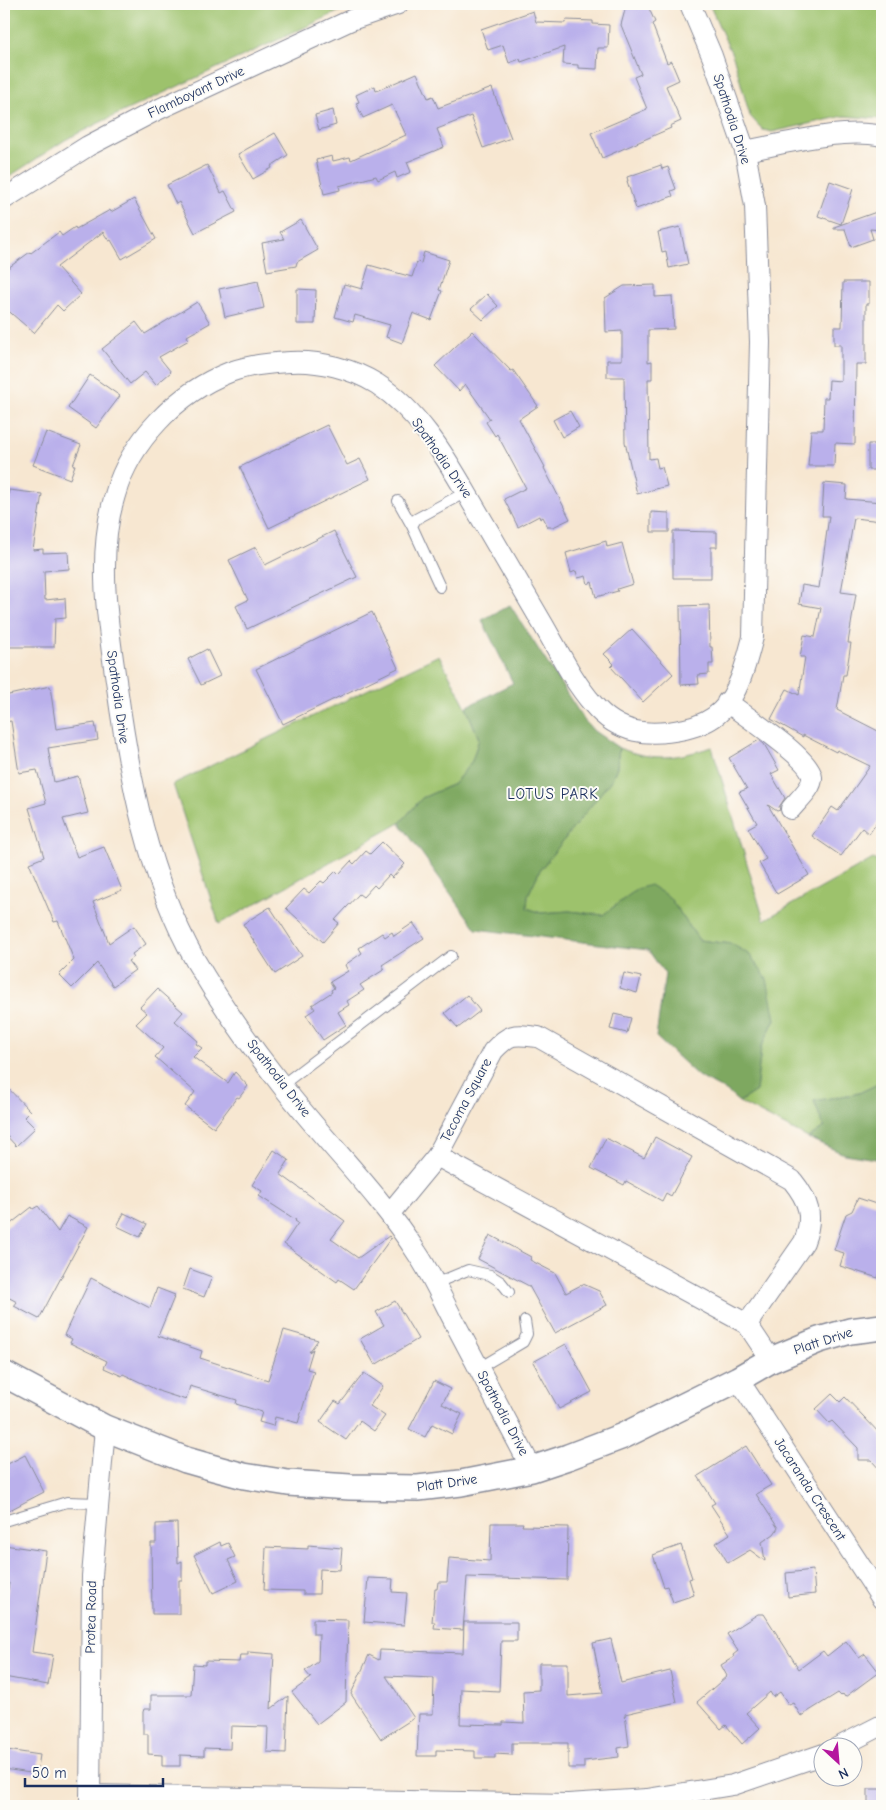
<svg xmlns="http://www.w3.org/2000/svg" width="886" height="1810" font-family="'Comic Neue',sans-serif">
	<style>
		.green { fill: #9dc26c; stroke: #5c7865 }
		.forest { fill: #7ea860; stroke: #4c6c5f }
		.building { fill: #bab0eb }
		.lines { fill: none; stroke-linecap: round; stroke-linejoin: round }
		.service-casing { stroke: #898b98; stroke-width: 12 }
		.minor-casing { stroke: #898b98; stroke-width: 22 }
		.tertiary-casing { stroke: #898b98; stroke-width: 28 }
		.service { stroke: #fff; stroke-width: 10 }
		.minor { stroke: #fff; stroke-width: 20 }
		.tertiary { stroke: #fff; stroke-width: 25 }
		.labels { text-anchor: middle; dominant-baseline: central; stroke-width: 4; stroke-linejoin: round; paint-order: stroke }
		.street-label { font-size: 14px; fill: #1b2f5e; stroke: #fdfcf7 }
		.neighbourhood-label { font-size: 15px; letter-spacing: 1px; fill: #1b2f5e; stroke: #fdfcf7 }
	</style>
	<rect width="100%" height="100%" fill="#fdfcf7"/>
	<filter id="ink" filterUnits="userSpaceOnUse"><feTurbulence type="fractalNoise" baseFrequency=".02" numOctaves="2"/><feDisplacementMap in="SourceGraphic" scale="10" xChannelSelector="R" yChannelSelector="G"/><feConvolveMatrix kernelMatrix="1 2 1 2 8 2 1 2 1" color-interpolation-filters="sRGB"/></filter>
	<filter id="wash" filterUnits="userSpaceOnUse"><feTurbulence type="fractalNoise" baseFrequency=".0096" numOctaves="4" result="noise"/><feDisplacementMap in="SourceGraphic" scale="20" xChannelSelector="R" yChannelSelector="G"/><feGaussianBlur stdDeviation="1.12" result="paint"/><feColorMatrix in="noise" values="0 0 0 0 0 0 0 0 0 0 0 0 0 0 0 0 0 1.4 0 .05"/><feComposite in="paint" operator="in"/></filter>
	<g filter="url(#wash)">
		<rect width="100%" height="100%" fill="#f7e7d1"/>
		<path class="green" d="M4,4H355L101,122L65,140L4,180Z
			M709,4H882V119L844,116L772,132L763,130L750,116L734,59Z
			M439,655L466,707L479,739L472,761L454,784L422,798L400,823L219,924L173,784Z
			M712,747L764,920L873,859L882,864V1082L859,1093L814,1101L824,1127L808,1138L739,1102L756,1091L761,1048L775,1019L732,944L699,940L669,897L637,889L603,915L569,911L541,913L527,908L528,895L540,870L612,779L617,767L619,748C655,762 677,758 712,747Z"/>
		<path class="forest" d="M510,605L584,720L594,731L619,748L617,767L612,779L540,870L528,895L527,908L541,913L569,911L603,915L637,889L650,885L669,897L699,940L732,944L750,955L767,979L775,1019L761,1048L756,1091L739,1102L726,1091L698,1076L656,1037L665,974L648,950L476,929L400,823L422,798L454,784L472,761L479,739L466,707L513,683L482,620Z
			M882,1082V1160L844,1154L808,1138L824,1127L814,1101L859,1093Z"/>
		<g id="blocks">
			<path class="building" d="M632,4H647L655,22L652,24L667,63L671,61L679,80L666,86L681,121L670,126L671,128L602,158L591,133L647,109L634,77L641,74L621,25L626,6Z
				M533,11L536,22L565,23L566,20L593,21V24L609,25L608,48H598L597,69L578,68V65L563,64L564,47L521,62L520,59L509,63L503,45L488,50L481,29Z
				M417,73L428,98L433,96L438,108L492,88L511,138L483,148L471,116L437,129L444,147L407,162L411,172L397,178L395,172L378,180L376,176L339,186L340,190L324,194L316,160L332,156L333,161L350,157L351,160L406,135L392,105L363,118L356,103L359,102L356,95L375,86L376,91Z
				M333,110L336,125L319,130L315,115Z
				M275,133L288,155L271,166L272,168L253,179L238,154Z
				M207,165L221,193L225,191L236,212L195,233L179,202L176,204L167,185Z
				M661,165L662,169L668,167L676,189L671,191L673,196L636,209L627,181H628L627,177Z
				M830,181L853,189L841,224L818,216Z
				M134,199L156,239L122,259L111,240L109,241L103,232L57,267L81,294L63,311L57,305L34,333L4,307V271L30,252L31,253L59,232L62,236L75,227L76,229L110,210L111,212Z
				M882,210V230L870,229L873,239L851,247L845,229H834V227Z
				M301,220L318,250L297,262L296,266L267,271L262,243L284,239L280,232Z
				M680,227L688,264L669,268L666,251L662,252L658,232Z
				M424,252L449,260L439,290L442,291L431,320L413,313L402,343L386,337L390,325L355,315L353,322L335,317L344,284L362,289L369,265L412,277L417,262L421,263Z
				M258,281L264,308L225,317L219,289Z
				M843,282H869V304H866V364H856L855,444L835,443L834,466H808L811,430H823L824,398H828L829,380L841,381V345H834V327H842Z
				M655,285V297L672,296L674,329L648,330V362L652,361V379H648L649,459L656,458L658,468L662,467L667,486L637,494L625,442L624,377H607V360H622V331L606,332L605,298L624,286Z
				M297,289L316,290L315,324H297Z
				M487,294L498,306L483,320L471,309Z
				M197,302L210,323L187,336L189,340L159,357L171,372L156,385L145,372L130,384L102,349L136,322L145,334Z
				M472,331L511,371L513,370L538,406L519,419L545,467L544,468L570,519L553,527H548L543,517L540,519L539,516L518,527L504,499L526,488L497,434L495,436L486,422L490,419L465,384L459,391L435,366Z
				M90,375L120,396L96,428L68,408Z
				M570,411L579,427L562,437L553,420Z
				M327,425L347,465L360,459L370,479L269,528L240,467Z
				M46,432L81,445L73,465H75L70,479L33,465Z
				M868,444H882V470H868Z
				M824,483L847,485L846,499L882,502V521L854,518L841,592L856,594L848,643H851L846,675H843L837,710L882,733V815L869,834L862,828L841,856L812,836L832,807L838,811L870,766L837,750L836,752L803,735V737L771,719L787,689L799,695L805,657H800L804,635L815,637L821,608L799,604L802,585L819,588L829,516H822Z
				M9,490L42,494L33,550L43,549V553L68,552L69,569L44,571L45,600L65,598L66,618L55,619L54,647H5L4,525Z
				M651,512L669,513V532H651Z
				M334,531L357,577L247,629L236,606L248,600L229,560L256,547L265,565Z
				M673,531L717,532V547H711V578H673Z
				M606,541L607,547L622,543L633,584L617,589L618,591L596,597L592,582L588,584L586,576L578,578L576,571L571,573L566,553Z
				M709,605L710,647H712L713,664H709V674L698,675L699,684L681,685L680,606Z
				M372,612L398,668L283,724L256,669Z
				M632,629L673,674L643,702L611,667L614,664L604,654Z
				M207,649L220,676L201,685L188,659Z
				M50,686L56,729L95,723L98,740L48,748L54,782L78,776L88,813L63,819L77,857L104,847L122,890L93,902L109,943L134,926L146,944L132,954L134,957L128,961L135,970L113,986L97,963L72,988L59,975L74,960L58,921L54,922L29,863L44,857L29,808L46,803L37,770L19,773L11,721L4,722V696Z
				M759,740L764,744L779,770L771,774L785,798L779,807L780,810L777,811L768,805L809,875L777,894L759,863L766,859L748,828L757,823L739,792L747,789L729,758Z
				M382,842L405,864L392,878L389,875L377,888L374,885L363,897L359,894L335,920L339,923L323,942L286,908L304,889L309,893L321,881L324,883L336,871L339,874L351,861L354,864L366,851L370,854Z
				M270,907L302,956L275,974L243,924Z
				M413,923L424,938L382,965L385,969L360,985L364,990L347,1001L349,1005L338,1012L346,1025L323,1040L306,1015L315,1009L312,1005L332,992L331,990L334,988L330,982L348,971L345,965L362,953L359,948L382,933L385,937L392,932L394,936Z
				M624,973L641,977L637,993L620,988Z
				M157,989L183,1012L175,1021L198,1041L196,1044L202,1048L193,1057L228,1083L235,1072L248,1086L239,1098L237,1097L214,1128L185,1106L195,1092L155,1057L163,1048L136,1024L147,1013L140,1007Z
				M467,995L480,1011L458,1028L445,1013Z
				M614,1014L631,1018L627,1033L610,1029Z
				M4,1084L30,1111L24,1117L35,1128L16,1146L4,1133Z
				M655,1137L692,1157L671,1196L666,1193L662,1201L626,1181L624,1185L591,1168L606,1138L644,1158Z
				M274,1150L289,1160L280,1174L345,1221L331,1239L358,1258L389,1236L391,1238L354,1289L339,1279L337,1282L284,1244L298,1223L295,1221L296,1220L259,1196L262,1191L252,1185Z
				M858,1198L882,1206V1266L878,1278L840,1266L844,1253L834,1250L846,1214L852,1211Z
				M38,1206L58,1232L67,1216L88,1227L39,1319L14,1306L17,1302L4,1295V1229L32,1207L33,1209Z
				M124,1213L147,1224L140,1237L117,1226Z
				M490,1235L531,1257L530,1260L555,1273L566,1293L583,1284L599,1291L607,1305L555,1333L529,1286L478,1259Z
				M190,1269L212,1277L204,1297L183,1289Z
				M91,1278L150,1308L157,1288L175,1295L158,1336L202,1351L200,1358L268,1380L284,1330L318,1340L309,1352L313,1349L307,1369L314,1371L298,1423L275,1417L273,1426L259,1422L262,1412L236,1404L237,1400L190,1386L186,1400L161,1392L123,1374L122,1376L104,1368L107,1361L70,1343L72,1339L64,1335Z
				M395,1301L418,1339L375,1365L360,1339L384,1325L376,1312Z
				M566,1344L592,1392L559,1409L533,1362Z
				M364,1373L383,1386L370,1406L385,1416L374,1431L360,1421L346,1440L320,1422L335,1401L340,1404Z
				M434,1381L450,1389L442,1404L462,1414L452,1434L432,1424L425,1437L409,1429Z
				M832,1394L840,1402L845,1397L882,1436V1472L871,1460H858V1448L832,1421L829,1423L816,1409Z
				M746,1446L771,1485L756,1494L778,1528L774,1534L762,1542L765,1561L750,1550L728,1563L716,1543L730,1534L711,1505L715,1503L698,1476Z
				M25,1455L44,1492L4,1513V1466Z
				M177,1523L178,1563L182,1561V1580H179V1614H152L151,1543H156V1524Z
				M491,1523H523L522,1526L568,1527L567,1580L467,1577L463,1630L434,1628L435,1622H432L435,1589H437L438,1582H447L449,1558L490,1561Z
				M220,1542L221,1546L228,1543L235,1557L228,1560L238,1581L213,1593L194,1555Z
				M4,1545L46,1551L32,1652L53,1655L48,1685L4,1677V1611L9,1583L4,1582Z
				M308,1545L342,1548L340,1570L320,1569L319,1594H303V1591L264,1590L266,1547L308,1549Z
				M681,1545L692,1578L689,1579L694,1595L673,1602L667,1586L664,1587L653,1555Z
				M813,1570L815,1594L788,1597L786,1573Z
				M368,1578L393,1579L392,1592L407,1593L404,1625L364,1622Z
				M758,1614H764L799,1669L823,1651L827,1656L846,1641L859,1658L865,1654L879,1672L845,1697L843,1694L841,1696L838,1693L801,1716L793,1703L789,1705L780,1692L773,1697L770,1692L746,1713L760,1728L742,1744L726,1725L721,1729L697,1702L727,1676L721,1665L734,1657L733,1655L738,1651L727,1634Z
				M313,1619L348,1620L346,1702L317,1724L292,1692L311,1678L305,1671L318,1662L319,1634H313Z
				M464,1622H517V1641H501L499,1691L461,1689L460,1724L503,1725V1722L524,1723L523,1691L539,1690V1663H568V1696L603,1693L593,1643L611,1639L621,1683L670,1671L677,1702L625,1714L629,1746L618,1748L619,1757L584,1761V1768H568V1743H512V1755L495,1754V1758H475V1751L436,1750V1756H417L419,1714H433L434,1678L386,1676L414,1718L381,1739L351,1694L369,1655L379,1660L380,1650L463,1653Z
				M248,1652L274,1654L271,1709L288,1696L286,1753L267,1752L268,1727L231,1726L230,1749L204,1748V1756L180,1755V1766H162V1755L148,1754V1734H143V1712L144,1709H151V1695H191L193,1664L205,1665V1661L239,1662L240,1655H248Z
				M7,1750L40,1755L37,1774L4,1769Z
				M868,1789H882V1806H868Z"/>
		</g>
	</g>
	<g filter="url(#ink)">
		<use href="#blocks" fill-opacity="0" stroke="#898b98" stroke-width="1"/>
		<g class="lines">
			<g class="service-casing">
				<path id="service" d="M398,501L412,526L440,587
					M412,526L416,519L466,492
					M282,1085L451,956
					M434,1284L468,1270L490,1275L501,1282L509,1292
					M479,1368L523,1342L527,1334L525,1321
					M4,1521L67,1502L98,1503"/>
			</g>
			<g class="minor-casing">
				<path id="minor" d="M745,151C785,144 843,127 882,136
					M4,199L88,146L155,111L351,20L398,4
					M727,702C744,715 811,759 812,777C813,788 797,801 791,809
					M437,1156L747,1324L771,1360
					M390,1213L437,1156L493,1051C510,1033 513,1034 538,1037L792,1180C809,1201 814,1216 804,1242L747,1324
					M738,1379L882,1599
					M532,1469C507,1421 481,1373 456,1325C443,1301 432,1275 417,1253C376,1189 321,1138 276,1078C247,1041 219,1001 195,960C148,876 130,781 117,687C108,626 96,556 115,495C130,441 178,392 230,372C249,365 269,363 290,362C319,360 353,369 377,384C417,410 444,454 467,494C493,538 518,582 544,626C559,652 573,681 593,704C618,734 648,737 685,729C698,726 711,721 721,711C739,694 747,660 753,637L760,342L755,206L745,151L712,56L690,4
					M837,1748L882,1725
					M90,1795L568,1804L647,1799L733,1785L824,1754
					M90,1806L92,1576L105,1428"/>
			</g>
			<g class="tertiary-casing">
				<path id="tertiary" d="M4,1374L105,1428L186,1460L214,1468L244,1476L288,1483L350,1487L418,1488L461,1483L532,1469L568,1457L623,1436L738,1379L771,1360L819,1340L850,1331L882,1327"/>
			</g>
			<use href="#service" class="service"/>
			<use href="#minor" class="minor"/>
			<use href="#tertiary" class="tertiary"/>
		</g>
	</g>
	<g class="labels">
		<g class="street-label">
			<text transform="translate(196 92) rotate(-25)">Flamboyant Drive</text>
			<text transform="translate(732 119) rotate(72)">Spathodia Drive</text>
			<text transform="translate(442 458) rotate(55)">Spathodia Drive</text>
			<text transform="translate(118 697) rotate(82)">Spathodia Drive</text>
			<text transform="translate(279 1078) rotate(52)">Spathodia Drive</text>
			<text transform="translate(466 1100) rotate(-62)">Tecoma Square</text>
			<text transform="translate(823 1341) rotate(-18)">Platt Drive</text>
			<text transform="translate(503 1413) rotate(62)">Spathodia Drive</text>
			<text transform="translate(447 1483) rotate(-8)">Platt Drive</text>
			<text transform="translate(810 1489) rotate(57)">Jacaranda Crescent</text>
			<text transform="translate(91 1617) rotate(-89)">Protea Road</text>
		</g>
		<g class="neighbourhood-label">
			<text x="553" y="794">LOTUS PARK</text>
		</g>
	</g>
	<rect width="886" height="1810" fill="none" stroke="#fdfcf7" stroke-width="20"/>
	<g transform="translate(838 1762) rotate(154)"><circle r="24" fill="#fdfcf7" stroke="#a3aaba"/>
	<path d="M0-4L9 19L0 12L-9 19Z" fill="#b5179e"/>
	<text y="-8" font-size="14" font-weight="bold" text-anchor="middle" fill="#1b2f5e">N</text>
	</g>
	<path d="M25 1778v8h138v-8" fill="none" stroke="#1b2f5e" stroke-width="2.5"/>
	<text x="32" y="1778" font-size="15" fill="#1b2f5e" stroke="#fdfcf7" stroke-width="4" paint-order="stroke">50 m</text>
</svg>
